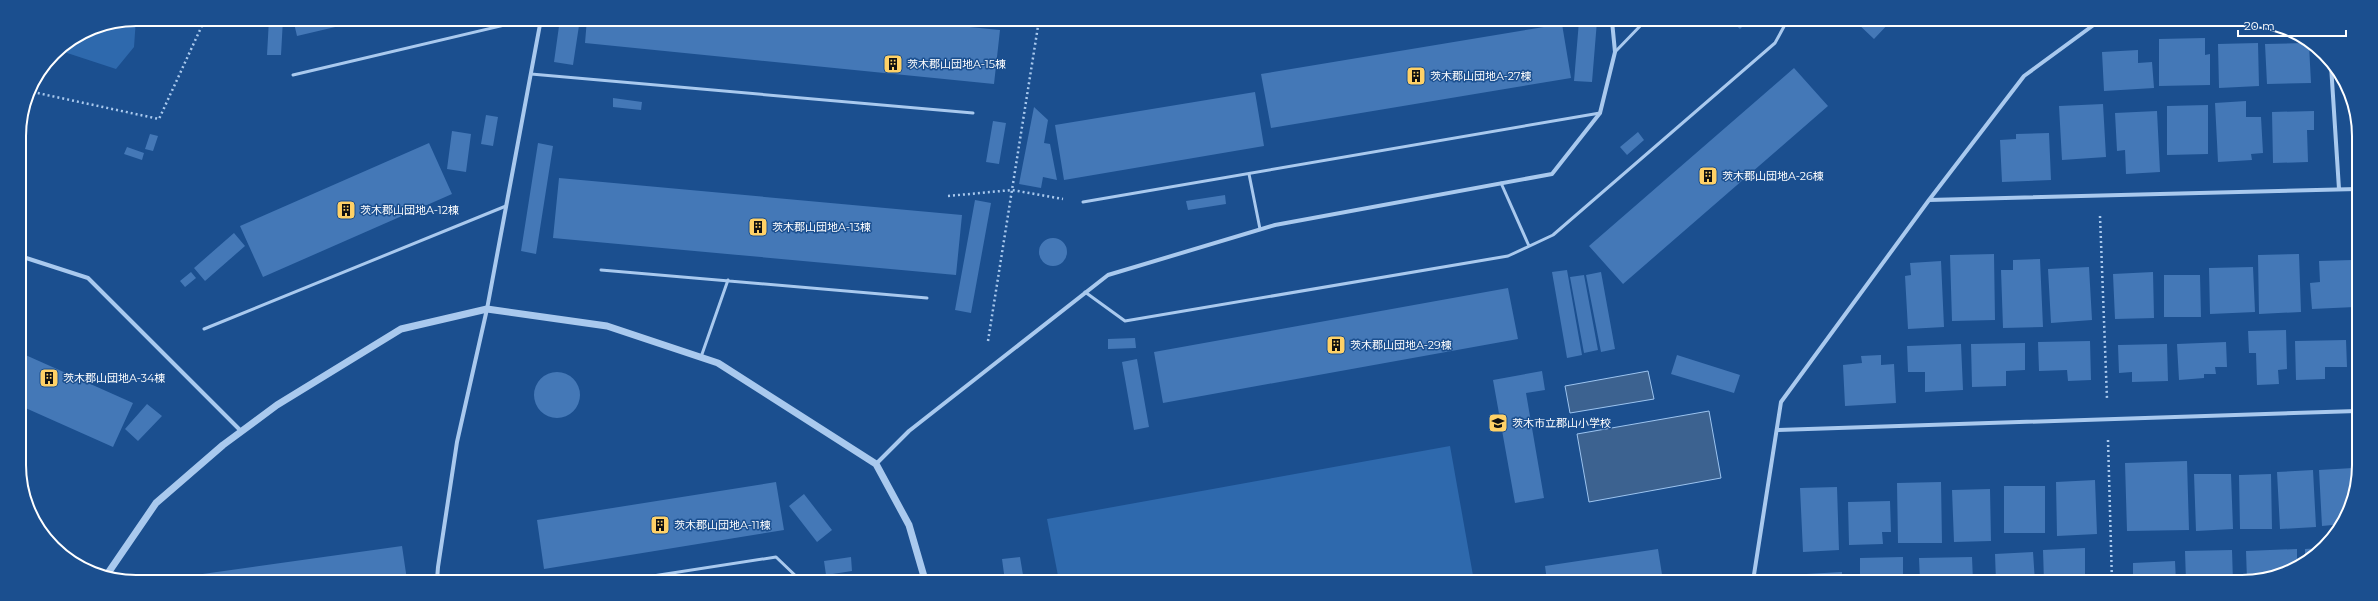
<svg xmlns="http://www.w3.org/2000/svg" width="2378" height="601" font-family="Montserrat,'Noto Sans JP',sans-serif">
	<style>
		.green { fill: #2e69ad }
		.water { fill: #3c6290; stroke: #9cc4f0 }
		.building { fill: #4478b7 }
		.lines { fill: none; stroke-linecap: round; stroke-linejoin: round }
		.path { stroke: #a9c9ee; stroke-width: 2.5; stroke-dasharray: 2 3; stroke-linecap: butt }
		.service { stroke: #a9c9ee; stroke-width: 3 }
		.minor { stroke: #a9c9ee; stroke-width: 4 }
		.tertiary { stroke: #a9c9ee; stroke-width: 7 }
		.labels { text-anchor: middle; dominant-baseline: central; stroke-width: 3; stroke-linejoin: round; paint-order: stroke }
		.poi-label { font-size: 11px; fill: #fff; stroke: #1b4f8f; text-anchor: start }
		.rim { fill: none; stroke: #fff; stroke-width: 2 }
	</style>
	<rect width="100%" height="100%" fill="#1b4f8f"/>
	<path class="green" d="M136,19L134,47L116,69L58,50L91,28Z
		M1450,446L1474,581H1059L1047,519Z"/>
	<path class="water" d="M1648,371L1654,399L1570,413L1565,386Z
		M1709,411L1721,478L1589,502L1577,434Z"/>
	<path class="building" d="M269,19H283L281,55H267Z
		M293,19H365V20L297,36Z
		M560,19H580L573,65L554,62Z
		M587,19L899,20L1000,30L994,84L585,43Z
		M1579,21H1597L1592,82L1574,81Z
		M1731,21H1748L1740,29Z
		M1855,21H1891L1874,39Z
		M1562,24L1571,78L1271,128L1261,74Z
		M2205,38V55L2210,54V85L2159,86V39Z
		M2258,43L2259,86L2219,88L2218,44Z
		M2305,43L2309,45L2311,83L2267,84L2265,44Z
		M2138,50V63L2152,62L2154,88L2104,91L2102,52Z
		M1794,68L1828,106L1623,284L1589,246Z
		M1255,92L1264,146L1064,180L1055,125Z
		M613,98L642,102L641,110L613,107Z
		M2246,101V117H2261L2263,153L2251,154L2252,160L2218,162L2215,103Z
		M2103,104L2106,157L2062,160L2059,106Z
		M2208,105V154L2167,155V106Z
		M1034,107L1048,120L1044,143L1050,144L1057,180L1043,177L1041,188L1019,184Z
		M2157,111L2160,172L2126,174L2125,150L2117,151L2115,113Z
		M2314,111V130H2307L2308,162L2273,163L2272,112Z
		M486,115L498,117L493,146L481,144Z
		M993,121L1006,123L999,164L986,162Z
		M452,131L471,134L466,172L447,169Z
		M1638,132L1644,140L1627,155L1620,147Z
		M2049,133L2051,180L2002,182L2000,140L2016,139V134Z
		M150,134L158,136L153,151L145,149Z
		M429,143L452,194L263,277L240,226Z
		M538,143L553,146L536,254L521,251Z
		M127,147L144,153L142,160L124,154Z
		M559,178L962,215L956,275L553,238Z
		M1225,195L1226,204L1188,210L1186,201Z
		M975,200L991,203L971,313L955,310Z
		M234,233L245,246L205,281L194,268Z
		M1039 252a14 14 0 1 1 28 0a14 14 0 1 1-28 0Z
		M1994,254L1995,320L1952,321L1950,255Z
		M2299,254L2301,312L2259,314L2258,255Z
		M2040,259L2043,327L2003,328L2001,270H2013V260Z
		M2352,260L2355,307L2312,309L2310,283L2320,282L2319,261Z
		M1941,261L1944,327L1908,329L1905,276L1911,275L1910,263Z
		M2089,267L2092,320L2051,323L2048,269Z
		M2253,267L2255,312L2210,314L2209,268Z
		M1567,270L1582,355L1567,358L1552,272Z
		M191,272L196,278L185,287L180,281Z
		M1601,272L1615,349L1601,352L1586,275Z
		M2153,272L2154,318L2115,319L2113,274Z
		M1584,275L1598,350L1584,353L1570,277Z
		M2164,275H2200L2201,317H2164Z
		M1508,288L1518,339L1163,403L1154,352Z
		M2286,330L2287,369L2278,370L2279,384L2257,385L2256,353H2249L2248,331Z
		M1135,338L1136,348L1108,349V339Z
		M2346,340L2347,367H2325V379L2296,380L2295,341Z
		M2090,341L2091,380L2068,381L2067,370L2039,371L2038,342Z
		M2226,342L2227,367H2215L2216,374H2204V378L2179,380L2177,344Z
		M2025,343V370L2006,371V386L1972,387L1971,344Z
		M1961,344L1963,390L1925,392V372H1908L1907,346Z
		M2167,344L2168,381L2132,382V372L2119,373L2118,345Z
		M21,353L133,403L113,447L21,406Z
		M1677,355L1740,375L1734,393L1671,374Z
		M1881,355V365L1894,364L1896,403L1845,406L1843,365L1862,363L1861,356Z
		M1137,359L1149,427L1134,430L1122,362Z
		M1542,371L1545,390L1526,393L1544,498L1515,503L1493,380Z
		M534 395a23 23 0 1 1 46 0a23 23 0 1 1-46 0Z
		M147,404L162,416L138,441L125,429Z
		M2187,461L2189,530L2127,531L2125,463Z
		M2353,468L2354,494L2343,524L2322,526L2319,470Z
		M2313,470L2316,527L2280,529L2277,472Z
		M2194,474H2231L2233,529L2196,531Z
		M2271,474L2272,529H2240L2239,475Z
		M2095,480L2097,534L2057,536L2056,482Z
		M776,482L784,530L544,569L537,520Z
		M1941,482L1942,543H1898L1897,483Z
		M2004,486H2045V533H2004Z
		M1837,487L1839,550L1803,552L1800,488Z
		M1990,489L1991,541L1954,542L1952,490Z
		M804,494L832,530L817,542L789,506Z
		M1890,501L1891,532H1882L1883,544L1849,545L1848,502Z
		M402,546L407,580H167V579Z
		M2085,548V582H2044L2043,550Z
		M2323,548L2319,553L2305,562V549Z
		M1658,549L1663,581H1547L1545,566Z
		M2297,549V567L2287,573L2247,580L2246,551Z
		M2232,550L2233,582H2186L2185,551Z
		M2033,552L2035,582H1996L1995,554Z
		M851,557L852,571L826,575L824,561Z
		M1020,557L1024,581H1005L1002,559Z
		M1903,557V581H1860V558Z
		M1972,557L1973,581H1920L1919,558Z
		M2175,561L2176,582H2133V563Z
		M1842,572V581H1806V574Z"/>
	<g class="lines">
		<path class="path" d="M28,91L159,119L205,19
			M948,196L1012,190L1063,199
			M2100,216L2107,399
			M988,341L1039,20
			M2108,440L2112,582"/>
		<path class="service" d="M1615,52L1645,21
			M531,74L973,113
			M293,75L530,19
			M1249,174L1260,229
			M1501,183L1529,246
			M1083,202L1600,113
			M601,270L927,298
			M1085,292L1125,321L1508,256L1553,235L1775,43L1787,21
			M204,329L506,206
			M701,357L728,280
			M627,580L776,557L800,580"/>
		<path class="minor" d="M2331,65L2339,189
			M1929,200L2024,76L2099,21
			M20,256L88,278L241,431
			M1777,430L2357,411
			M876,464L909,431L1108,275L1275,225L1552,174L1600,113L1615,52L1612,21
			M437,580L438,567L457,442L487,309L541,19
			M1753,581L1781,402L1929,200L2357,189"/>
		<path class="tertiary" d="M106,576L156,503L223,445L277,405L401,329L487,309L607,326L718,363L876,464L909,525L925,580"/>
	</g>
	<defs>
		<g id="building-square" transform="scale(1)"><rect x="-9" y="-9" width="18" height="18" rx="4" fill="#ffd166" stroke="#1b4f8f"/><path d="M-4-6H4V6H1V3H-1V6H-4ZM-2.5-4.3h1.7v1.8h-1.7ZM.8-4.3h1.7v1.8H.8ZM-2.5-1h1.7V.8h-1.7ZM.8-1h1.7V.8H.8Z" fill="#111"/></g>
		<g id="school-square" transform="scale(1)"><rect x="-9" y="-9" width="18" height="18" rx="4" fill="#ffd166" stroke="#1b4f8f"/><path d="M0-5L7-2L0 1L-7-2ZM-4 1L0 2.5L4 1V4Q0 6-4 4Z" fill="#111"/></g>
	</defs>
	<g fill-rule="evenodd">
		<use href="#building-square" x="893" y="64"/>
		<use href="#building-square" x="1416" y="76"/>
		<use href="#building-square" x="1708" y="176"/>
		<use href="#building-square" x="346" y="210"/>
		<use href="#building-square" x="758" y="227"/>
		<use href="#building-square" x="1336" y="345"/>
		<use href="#building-square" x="49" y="378"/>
		<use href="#school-square" x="1498" y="423"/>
		<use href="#building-square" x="660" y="525"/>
	</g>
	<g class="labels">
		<g class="poi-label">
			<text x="907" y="64">茨木郡山団地A-15棟</text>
			<text x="1430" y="76">茨木郡山団地A-27棟</text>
			<text x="1722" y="176">茨木郡山団地A-26棟</text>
			<text x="360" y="210">茨木郡山団地A-12棟</text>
			<text x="772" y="227">茨木郡山団地A-13棟</text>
			<text x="1350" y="345">茨木郡山団地A-29棟</text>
			<text x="63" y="378">茨木郡山団地A-34棟</text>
			<text x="1512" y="423">茨木市立郡山小学校</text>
			<text x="674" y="525">茨木郡山団地A-11棟</text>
		</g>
	</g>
	<path d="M0 0H2378V601H0ZM136 26H2242A110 110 0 0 1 2352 136V465A110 110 0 0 1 2242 575H136A110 110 0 0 1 26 465V136A110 110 0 0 1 136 26Z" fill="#1b4f8f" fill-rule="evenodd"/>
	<path class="rim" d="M136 26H2242A110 110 0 0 1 2352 136V465A110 110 0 0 1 2242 575H136A110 110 0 0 1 26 465V136A110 110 0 0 1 136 26Z"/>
	<path d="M2238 30v6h108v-6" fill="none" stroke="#ffffff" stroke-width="2"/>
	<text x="2244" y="30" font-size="12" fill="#ffffff" stroke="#1b4f8f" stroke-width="3" paint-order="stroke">20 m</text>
</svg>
